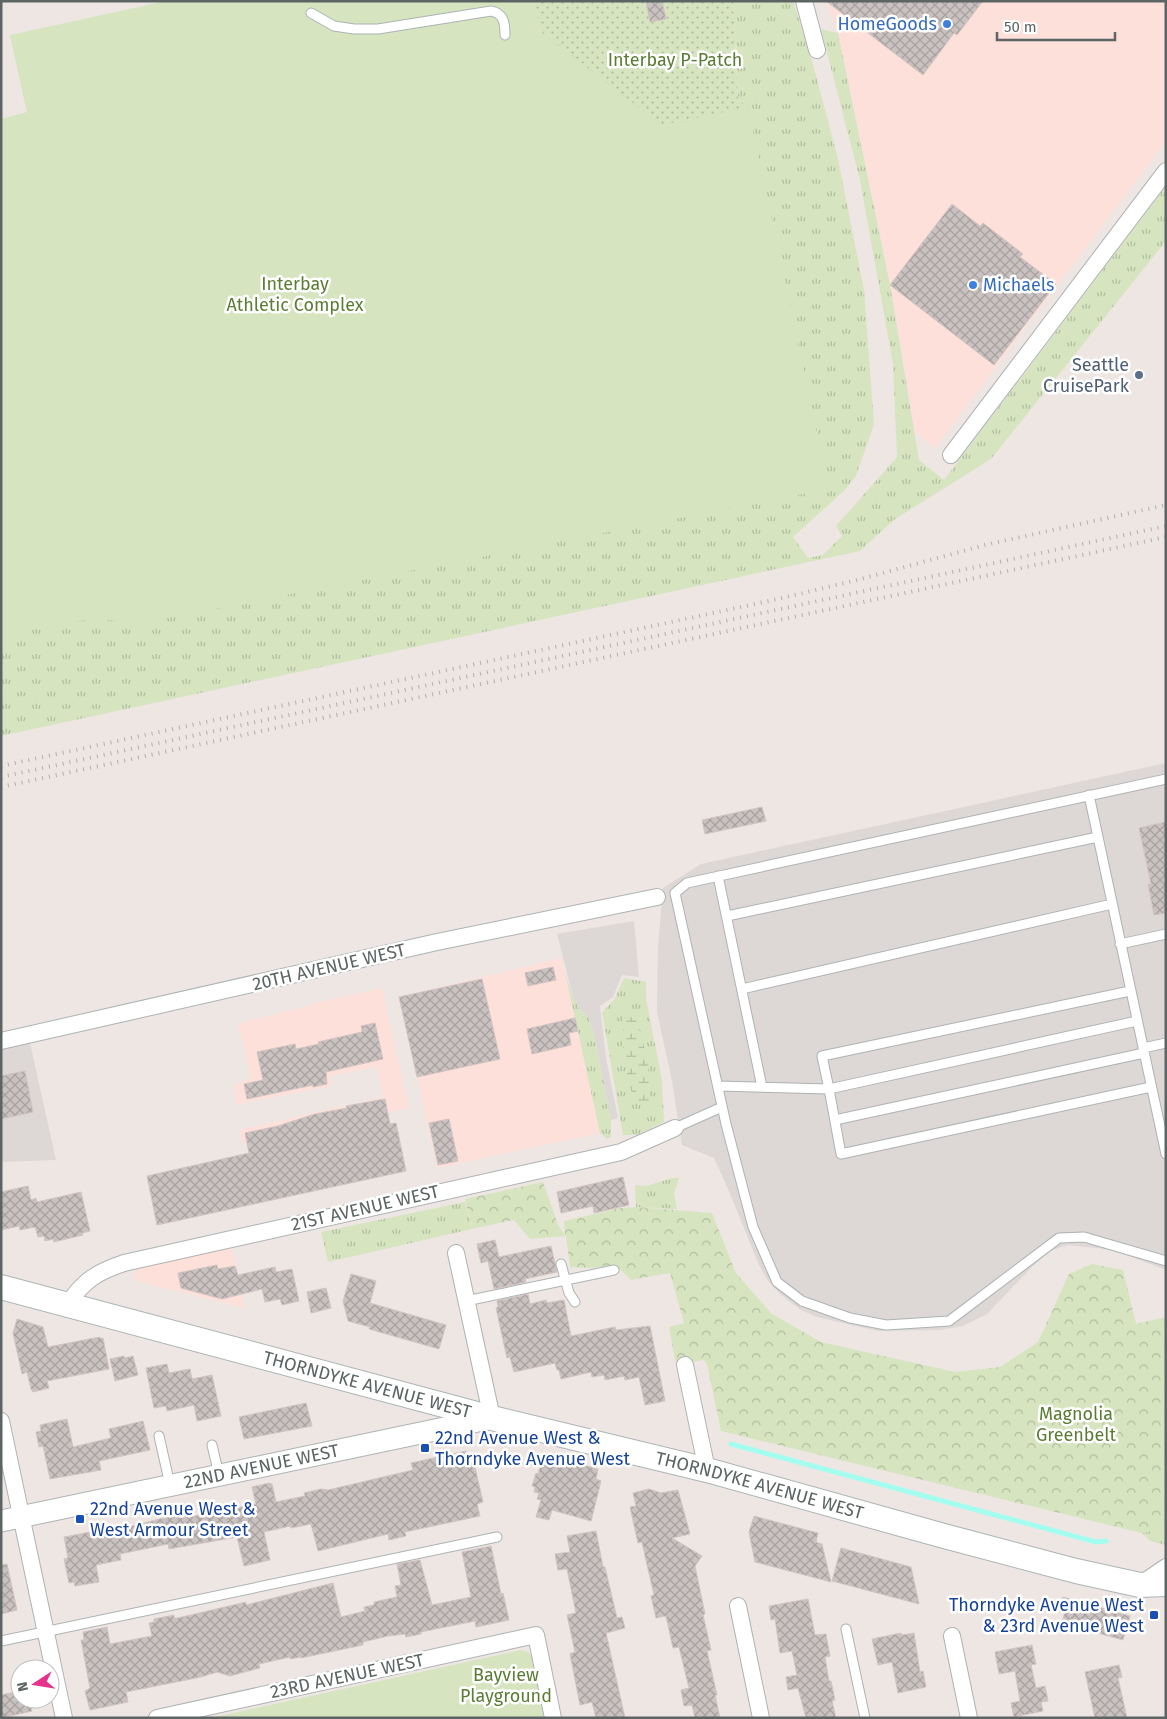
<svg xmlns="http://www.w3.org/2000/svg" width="1167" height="1719" font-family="'Fira Sans',sans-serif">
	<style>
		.commercial { fill: #fde0d9 }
		.industrial { fill: #ddd7d6 }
		.grass { fill: url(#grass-tufts) }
		.forest { fill: url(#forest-crowns) }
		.wetland { fill: url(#wetland-marsh) }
		.park { fill: #d6e5c0 }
		.garden { fill: url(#garden-dots) }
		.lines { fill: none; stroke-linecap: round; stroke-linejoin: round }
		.stream { stroke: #a4fef0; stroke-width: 5 }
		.building { fill: url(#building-cross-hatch); stroke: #d3c4c2 }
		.service-casing { stroke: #adb3b3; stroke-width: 11 }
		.minor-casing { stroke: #adb3b3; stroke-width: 18 }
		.tertiary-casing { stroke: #adb3b3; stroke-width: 23 }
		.secondary-casing { stroke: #acb4b4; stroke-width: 26 }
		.service { stroke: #fff; stroke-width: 9 }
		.minor { stroke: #fff; stroke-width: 16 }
		.tertiary { stroke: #fff; stroke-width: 21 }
		.secondary { stroke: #fff; stroke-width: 24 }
		.rail { stroke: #aeb0b0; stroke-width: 4; stroke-dasharray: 1 6; stroke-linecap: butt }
		.shop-dot { fill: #3f7fe0; stroke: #fff; stroke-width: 2 }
		.service-dot { fill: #5c6f8a; stroke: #fff; stroke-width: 2 }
		.transit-dot { fill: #1a4fb4; stroke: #fff; stroke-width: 2 }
		.labels { text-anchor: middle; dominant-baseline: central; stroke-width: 5; stroke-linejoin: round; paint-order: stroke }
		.shop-label { font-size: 18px; fill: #366cbe; stroke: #fff; text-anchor: end }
		.park-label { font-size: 18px; fill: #5a7c33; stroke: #fff }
		.service-label { font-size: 18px; fill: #4e5e75; stroke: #fff; text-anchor: end }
		.street-label { font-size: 18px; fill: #5c6464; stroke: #fff }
		.transit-label { font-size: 18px; fill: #164399; stroke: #fff; text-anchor: start }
	</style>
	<defs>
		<pattern id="grass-tufts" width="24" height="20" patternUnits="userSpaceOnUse" patternTransform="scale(1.25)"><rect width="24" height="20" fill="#d6e5c0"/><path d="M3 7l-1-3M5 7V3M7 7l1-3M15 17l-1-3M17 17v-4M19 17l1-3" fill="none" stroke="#b1bda0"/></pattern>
		<pattern id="forest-crowns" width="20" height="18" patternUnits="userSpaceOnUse" patternTransform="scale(1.25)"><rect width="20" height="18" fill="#d6e5c0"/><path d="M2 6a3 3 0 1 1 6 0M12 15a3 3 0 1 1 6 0" fill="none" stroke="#b1bda0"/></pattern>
		<pattern id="wetland-marsh" width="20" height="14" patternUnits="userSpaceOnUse" patternTransform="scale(1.25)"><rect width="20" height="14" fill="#d6e5c0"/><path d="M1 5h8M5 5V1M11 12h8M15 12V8" fill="none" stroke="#b1bda0"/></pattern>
		<pattern id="garden-dots" width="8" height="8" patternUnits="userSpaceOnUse" patternTransform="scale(1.25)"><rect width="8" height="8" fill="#d6e5c0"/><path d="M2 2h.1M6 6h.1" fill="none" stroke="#b1bda0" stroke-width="1.8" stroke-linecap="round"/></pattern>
		<pattern id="building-cross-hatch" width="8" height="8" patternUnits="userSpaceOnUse" patternTransform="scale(1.25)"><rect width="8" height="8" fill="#cac2c1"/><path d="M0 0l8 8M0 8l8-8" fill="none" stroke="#a7a1a0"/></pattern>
	</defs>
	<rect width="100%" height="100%" fill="#eee6e3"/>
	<path class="commercial" d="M825,1H1166V141L935,448L914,432L890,285L838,33Z
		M562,958L600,1133L437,1168L399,997Z
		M382,988L409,1108L242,1143L239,1130L383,1097L377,1067L330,1076L332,1086L236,1104L234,1085L251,1078L238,1024L333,999Z
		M231,1246L245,1308L141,1282L132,1278L138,1269L157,1263Z"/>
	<path class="industrial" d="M1166,763V1270L1113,1250L1068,1245L1050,1251L1031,1268L987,1314L963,1326L940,1330L878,1331L817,1317L801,1310L780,1294L768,1281L759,1265L729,1191L714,1158L682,1145L672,1081L657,1012L658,947L663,888L701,864Z
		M634,921L639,977L622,975L613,997L600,1006L606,1058L618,1118L611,1120L594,1034L588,1017L579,1008L574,1000L557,934Z
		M30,1043L56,1160L1,1162V1049Z"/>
	<path class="grass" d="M535,1L540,31L747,107L738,100L733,1H793L811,57L838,159L864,290L874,424L856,476L846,489L793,537L808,558L823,555L842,536L836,526L897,457L893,364L860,180L821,29L838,33L890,285L919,460L944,480L1166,186V241L991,459L895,519L860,551L1,736V355L27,112L10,35Z
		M565,972L574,1000L579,1008L588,1017L594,1034L611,1120V1137L607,1139L600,1133Z
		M624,978L646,982V998L662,1080L664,1122L637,1135H623L602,1012L614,1000Z
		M672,1178H679L674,1194L677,1209L636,1207L635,1185L646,1186Z
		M465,1202L472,1229L328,1262L321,1232Z
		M1166,1528V1545L1150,1541L1142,1533Z"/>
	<path class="forest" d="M543,1182L558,1225L565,1235L564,1221L620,1208L636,1207L712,1213L736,1273L772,1314L821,1342L955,1372L1000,1367L1038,1342L1069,1274L1092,1264L1123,1270L1136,1324L1166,1317V1528L1142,1533L721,1431L707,1364L704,1360L676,1365L669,1327L684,1323L670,1273L631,1280L615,1265L590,1268L570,1267L566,1236L530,1239L514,1220L472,1229L465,1199Z"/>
	<path class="wetland" d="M636,1017L648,1061L650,1110L633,1098L623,1057V1018Z"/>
	<path class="park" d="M166,1H535L540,31L661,125L748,107L829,489L142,623L95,619L59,623L1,638V119L27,112L10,35Z
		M521,1650L528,1652L534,1659L546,1718H210Z"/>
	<path class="garden" d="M535,1H733L738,100L748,107L661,125L540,30Z"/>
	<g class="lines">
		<path class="stream" d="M731,1444L1096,1542L1106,1541"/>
	</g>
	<path class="building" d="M646,1H662L666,19L650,22Z
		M826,1H983L957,35L954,33L923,75Z
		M952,204L980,226L983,223L1023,254L1020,257L1056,284L994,365L890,285Z
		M762,807L766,821L705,834L702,820Z
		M1166,822V913L1154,915L1148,884H1151L1139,828Z
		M553,967L556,980L528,986L525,973Z
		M482,979L500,1059L417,1077L399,997Z
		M575,1018L578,1031L569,1033L571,1045L532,1054L527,1029Z
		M375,1023L383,1059L326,1072L327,1084L313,1087V1085L247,1099L244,1084L263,1080L257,1052L295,1044L296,1049L319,1044L318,1042L362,1032L361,1026Z
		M25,1071L33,1112L1,1119V1076Z
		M385,1099L390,1124L396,1123L406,1171L157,1225L147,1176L249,1153L245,1133L278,1126L315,1114L347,1108L346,1106Z
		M449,1119L458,1161L438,1165L429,1123Z
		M623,1177L629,1205L594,1213L593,1206L561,1213L557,1192Z
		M28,1186L31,1200L36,1198L37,1202L81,1192L90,1231L82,1233L83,1235L54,1242L53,1239L45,1241L44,1236L38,1237L35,1227L20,1230L19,1226L1,1230V1192Z
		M495,1240L499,1257L551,1246L557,1272L525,1279L526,1282L494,1289L488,1261L481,1263L477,1244Z
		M217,1265L218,1269L235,1266L238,1275L275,1267L276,1272L292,1269L299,1301L282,1305L280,1299L265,1302L262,1289L222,1299L181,1288L178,1273Z
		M351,1274L376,1281L370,1303L446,1325L439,1349L369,1329L370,1327L348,1321L343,1301Z
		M326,1288L331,1308L311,1313L307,1292Z
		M528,1294L530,1304L546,1300L547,1303L564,1300L571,1336L615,1327L616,1330L650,1326L665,1401L645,1405L639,1377L625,1380L624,1376L605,1380L604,1375L592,1377L591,1372L561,1379L559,1370H557L555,1363L514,1372L510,1357L507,1358L496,1308L498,1307L497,1301Z
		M17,1319L43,1327L48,1347L100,1337L101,1339L103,1338L109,1369L47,1381L49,1388L33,1392L31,1389L27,1372L22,1374L13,1333Z
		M124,1356L125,1358L133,1356L138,1375L115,1381L110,1359Z
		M167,1364L169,1373L190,1369L192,1379L212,1375L221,1416L197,1421L194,1405L167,1411L166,1406L154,1408L146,1368Z
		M306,1403L312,1426L244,1439L239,1417Z
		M67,1419L73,1447L111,1438L109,1429L143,1421L150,1450L99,1461L101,1470L50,1479L43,1446L39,1447L36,1432L41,1431L40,1425Z
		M466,1451L468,1464L474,1463L483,1502L477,1504L480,1516L405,1532L406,1536L389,1540L388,1534L318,1551L311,1524L291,1528L290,1526L264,1532L270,1560L244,1566L237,1537L169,1549L168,1544L120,1554L121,1560L96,1565L99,1582L75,1586L74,1582L69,1583L64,1559L68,1558L64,1537L112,1528L113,1531L179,1514L180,1518L190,1516V1517L256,1504L252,1487L269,1483L272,1484L276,1502L305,1496L304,1493L321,1489L328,1490L413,1470L411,1463Z
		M544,1454L598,1469L596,1479L601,1481L591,1521L552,1510L549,1520L536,1517L541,1500L537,1499L539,1493L534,1492L535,1487L532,1486L536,1473L538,1474Z
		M649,1489L661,1493L678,1490L690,1534L672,1538L702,1556L695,1566L705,1614L703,1615L711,1650L707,1651L717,1695H715L720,1718H695L692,1705L684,1706L681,1690L689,1688L679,1647L673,1648L666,1616L656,1618L651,1596L654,1595L645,1556L642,1542L638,1543L630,1507L636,1506L633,1493Z
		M754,1516L818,1533L816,1542L822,1544L831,1582L755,1562L749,1532Z
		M596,1531L603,1567H605L617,1618L622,1617L625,1628L606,1633L625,1718H596L592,1702L580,1705L570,1654L575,1652L567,1615L576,1613L567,1569L558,1570L555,1554L570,1552L567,1536Z
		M491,1546L501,1594L503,1593L509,1620L476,1627L475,1621L421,1632V1634L406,1637L405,1634L388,1636L363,1642V1645L301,1658V1657L290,1659V1657L259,1664L260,1668L230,1676L217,1672L201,1677L126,1692L128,1702L90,1710L85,1691L90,1688L81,1640H84L83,1632L107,1627L110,1644L152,1636L149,1623L154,1622V1619L174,1615V1618H178L246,1602V1605L333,1583L341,1617L365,1611L364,1607L374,1605V1602L397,1597L395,1586L401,1585L397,1564L420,1560L432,1605L471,1597L462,1552Z
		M841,1548L911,1567L919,1604L832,1581Z
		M7,1564L17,1610L1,1614V1565Z
		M1063,1597L1130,1616L1123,1640L1062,1623L1065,1611L1059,1609Z
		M808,1599L815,1635L826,1634L830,1656L825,1657L829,1681H831L835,1700L832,1701L836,1718H806L798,1688L788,1690L786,1677L797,1675L792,1651L780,1653L775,1619L771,1620L769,1606Z
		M901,1633L902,1635L914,1633L920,1672L923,1671L926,1687L898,1693L892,1662L878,1665L872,1639Z
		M1032,1645L1036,1664L1031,1665L1036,1688L1045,1686L1048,1701L1041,1702L1043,1711L1014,1717L1011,1703L1020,1701L1015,1671L999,1674L995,1652Z
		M1119,1665L1122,1677L1118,1678L1127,1718H1095L1085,1672Z
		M20,1691V1699H29L32,1711L1,1718V1695Z"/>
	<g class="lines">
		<g class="service-casing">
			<path id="service" d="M311,13L334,26L354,29H378L491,11C504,13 505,24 505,35
				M1166,779L687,883L675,893L726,1124L753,1227L777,1282L802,1301L850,1318L886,1325L949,1321L1059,1238L1084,1237L1166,1261
				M1089,795L1166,1154
				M718,876L762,1087
				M727,916L1098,837
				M1120,944L1166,934
				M742,989L1112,904
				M1130,991L822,1056L829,1089L1137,1021
				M1143,1048L1166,1043
				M718,1086L829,1089L841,1154L1151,1087
				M835,1120L1144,1053
				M675,1128L722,1107
				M561,1264L569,1293L575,1302
				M466,1301L614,1270
				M159,1436L170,1485
				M212,1445L219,1475
				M846,1629L865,1718
				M1,1641L497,1537"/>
		</g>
		<g class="minor-casing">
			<path id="minor" d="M804,1L817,50
				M951,455L1166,171
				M1,1041L437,942L657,897
				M456,1253L492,1418
				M67,1305C84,1280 97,1272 124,1263L621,1152L675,1128
				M685,1365L707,1470
				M1,1421L64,1718
				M1141,1584L1166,1567
				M738,1606L761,1718
				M952,1636L969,1718
				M157,1718L536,1635L553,1718"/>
		</g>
		<g class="tertiary-casing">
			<g id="tertiary">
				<path id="s1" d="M1,1521L492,1418"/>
			</g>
		</g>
		<g class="secondary-casing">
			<g id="secondary">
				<path id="s2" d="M1,1287L492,1418L707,1470L944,1536L1076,1571L1140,1585L1166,1584"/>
			</g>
		</g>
		<use href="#service" class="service"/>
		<use href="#minor" class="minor"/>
		<use href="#tertiary" class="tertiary"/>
		<use href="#secondary" class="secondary"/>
		<path class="rail" d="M1,766L778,599L857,580L985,545L1166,505
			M1,777L1166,526
			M1,787L1166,537"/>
	</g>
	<g class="shop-dot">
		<circle cx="947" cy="24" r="5"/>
		<circle cx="973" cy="285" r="5"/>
	</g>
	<circle class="service-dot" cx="1139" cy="375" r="5"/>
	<g class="transit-dot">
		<rect x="420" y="1443" width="10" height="10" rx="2.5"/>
		<rect x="75" y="1514" width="10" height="10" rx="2.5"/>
		<rect x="1149" y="1610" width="10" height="10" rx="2.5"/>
	</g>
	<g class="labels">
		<g class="shop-label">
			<text x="937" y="24">HomeGoods</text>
			<text x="983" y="285" text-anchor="start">Michaels</text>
		</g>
		<g class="park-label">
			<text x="675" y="60">Interbay P-Patch</text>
			<text x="295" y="284">Interbay<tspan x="295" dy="21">Athletic Complex</tspan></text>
			<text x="1076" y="1414">Magnolia<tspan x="1076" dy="21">Greenbelt</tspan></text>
			<text x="506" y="1675">Bayview<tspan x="506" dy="21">Playground</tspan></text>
		</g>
		<g class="service-label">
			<text x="1129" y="365">Seattle<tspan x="1129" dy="21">CruisePark</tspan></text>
		</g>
		<g class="street-label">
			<text transform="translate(329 967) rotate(-13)">20TH AVENUE WEST</text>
			<text transform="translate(365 1208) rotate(-13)">21ST AVENUE WEST</text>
			<text stroke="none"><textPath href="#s2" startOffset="379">THORNDYKE AVENUE WEST</textPath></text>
			<text stroke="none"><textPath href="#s1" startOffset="266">22ND AVENUE WEST</textPath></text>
			<text stroke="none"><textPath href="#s2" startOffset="784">THORNDYKE AVENUE WEST</textPath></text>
			<text transform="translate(347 1676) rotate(-12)">23RD AVENUE WEST</text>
		</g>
		<g class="transit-label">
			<text x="435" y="1438">22nd Avenue West &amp;<tspan x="435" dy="21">Thorndyke Avenue West</tspan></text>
			<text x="90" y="1509">22nd Avenue West &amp;<tspan x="90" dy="21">West Armour Street</tspan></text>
			<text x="1144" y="1605" text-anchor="end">Thorndyke Avenue West<tspan x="1144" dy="21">&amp; 23rd Avenue West</tspan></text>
		</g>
	</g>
	<rect width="1167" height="1719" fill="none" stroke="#5c6464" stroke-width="5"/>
	<g transform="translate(35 1684) rotate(258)"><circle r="24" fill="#ffffff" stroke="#bec1c1"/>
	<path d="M0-4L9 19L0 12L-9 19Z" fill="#e7318d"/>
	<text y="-8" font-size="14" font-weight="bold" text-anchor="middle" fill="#5c6464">N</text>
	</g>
	<path d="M997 32v8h118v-8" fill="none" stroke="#5c6464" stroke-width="2.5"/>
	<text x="1004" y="32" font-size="15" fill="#5c6464" stroke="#ffffff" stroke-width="4" paint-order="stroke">50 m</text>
</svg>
